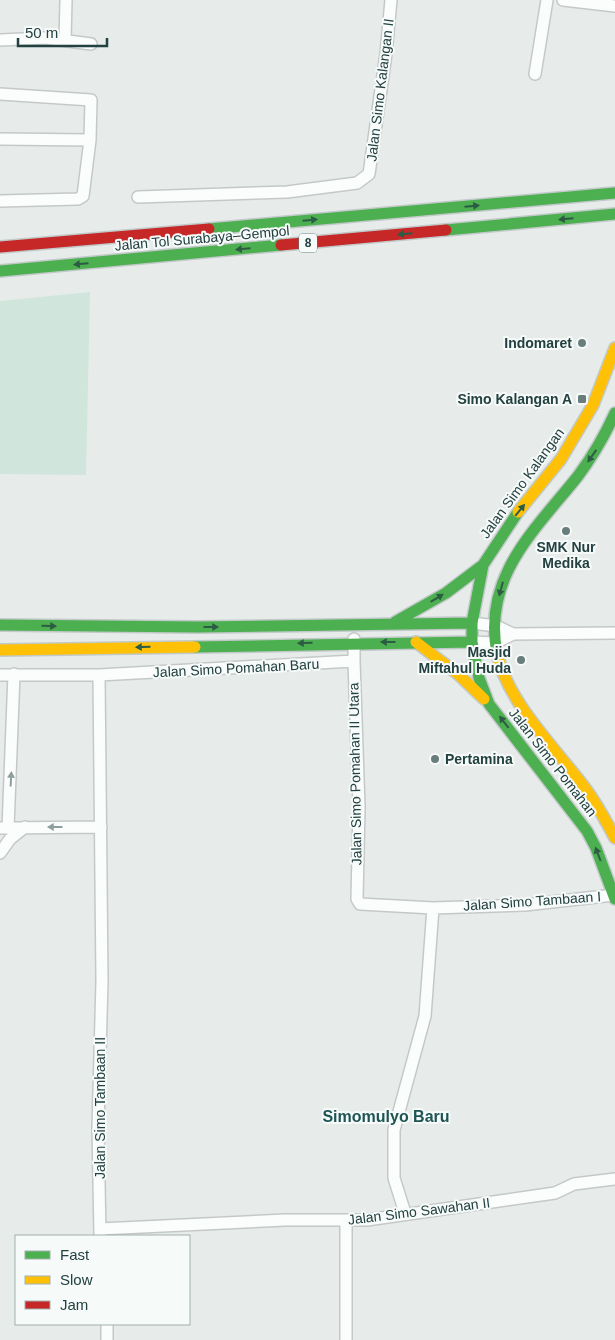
<svg xmlns="http://www.w3.org/2000/svg" width="615" height="1340" font-family="Helvetica,sans-serif">
	<style>
		.green { fill: #d0e5dc }
		.lines { fill: none; stroke-linecap: round; stroke-linejoin: round }
		.street-casing { stroke: #c4c9c8; stroke-width: 14 }
		.fast-casing { stroke: #c2c9c9; stroke-width: 14 }
		.slow-casing { stroke: #c2c9c9; stroke-width: 14 }
		.jam-casing { stroke: #c2c9c9; stroke-width: 14 }
		.street { stroke: #fbfcfc; stroke-width: 11 }
		.fast { stroke: #4caf50; stroke-width: 11 }
		.slow { stroke: #ffc107; stroke-width: 11 }
		.jam { stroke: #c62828; stroke-width: 11 }
		.oneway { fill: #2d5c44 }
		.oneway2 { fill: #8f9e9e }
		.poi-dot { fill: #687d7c; stroke: #f6faf9; stroke-width: 2 }
		.labels { text-anchor: middle; dominant-baseline: central; stroke-width: 4; stroke-linejoin: round; paint-order: stroke }
		.shield { fill: #f6faf9; stroke: #627878; stroke-width: 1 }
		.shield-label { font-size: 12px; font-weight: bold; fill: #234140 }
		.street-label { font-size: 14px; fill: #234140; stroke: #f6faf9 }
		.poi-label { font-size: 14px; font-weight: bold; fill: #234140; stroke: #f6faf9; text-anchor: end }
		.quarter-label { font-size: 16px; font-weight: bold; fill: #1e5454; stroke: #f6faf9 }
	</style>
	<rect width="100%" height="100%" fill="#e7eceb"/>
	<path class="green" d="M90,292L86,475L0,474V301Z"/>
	<g class="lines">
		<g class="street-casing">
			<path id="street" d="M563,0L615,6
				M0,40L45,38L91,44
				M65,40L66,0
				M535,74L547,0
				M0,94L91,100L90,140L83,196L78,199L0,201
				M0,139L90,140
				M138,197L287,192L357,183L369,174L386,54L391,0
				M472,623L496,626L513,634
				M472,642L495,643L513,634L615,633
				M354,661L359,807L357,899L360,904L433,908
				M0,675H99L354,661V639
				M99,675L102,981L98,1128L100,1236
				M0,828L101,827
				M8,828L14,674
				M0,853L10,839L25,827
				M405,1213L394,1178V1130L425,1016L433,908L525,905L614,895
				M346,1221V1340
				M100,1229L285,1220H367L555,1193L574,1184L615,1179
				M107,1324V1340"/>
		</g>
		<g class="fast-casing">
			<path id="fast" d="M209,229L615,193
				M446,230L615,214
				M0,271L281,245
				M518,512L483,565L472,623V642L479,678L489,704L587,831L596,848L615,899
				M395,622L446,593L483,565
				M0,625L198,627L472,623
				M195,647L472,642
				M497,653C482,576 536,529 578,476C593,456 605,435 615,413"/>
		</g>
		<g class="slow-casing">
			<path id="slow" d="M518,512L561,459L593,405L615,348
				M416,642L459,675L484,699
				M0,650L195,647
				M497,653C507,702 556,749 585,788C597,804 606,821 615,838"/>
		</g>
		<g class="jam-casing">
			<path id="jam" d="M281,245L446,230
				M0,247L209,229"/>
		</g>
		<use href="#street" class="street"/>
		<use href="#fast" class="fast"/>
		<use href="#slow" class="slow"/>
		<use href="#jam" class="jam"/>
	</g>
	<defs><path id="oneway-solid" d="M-6-.8H1V-3.2L6.5 0L1 3.2V.8H-6Z" transform="scale(1.25)"/></defs>
	<g class="oneway">
		<use href="#oneway-solid" transform="translate(472 206) rotate(-5)"/>
		<use href="#oneway-solid" transform="translate(566 219) rotate(175)"/>
		<use href="#oneway-solid" transform="translate(310 220) rotate(-5)"/>
		<use href="#oneway-solid" transform="translate(405 234) rotate(175)"/>
		<use href="#oneway-solid" transform="translate(243 249) rotate(175)"/>
		<use href="#oneway-solid" transform="translate(81 264) rotate(175)"/>
		<use href="#oneway-solid" transform="translate(592 456) rotate(125)"/>
		<use href="#oneway-solid" transform="translate(520 510) rotate(-51)"/>
		<use href="#oneway-solid" transform="translate(501 589) rotate(105)"/>
		<use href="#oneway-solid" transform="translate(437 598) rotate(-31)"/>
		<use href="#oneway-solid" transform="translate(49 626) rotate(2)"/>
		<use href="#oneway-solid" transform="translate(211 627)"/>
		<use href="#oneway-solid" transform="translate(388 642) rotate(180)"/>
		<use href="#oneway-solid" transform="translate(305 643) rotate(179)"/>
		<use href="#oneway-solid" transform="translate(143 647) rotate(179)"/>
		<use href="#oneway-solid" transform="translate(504 722) rotate(-128)"/>
		<use href="#oneway-solid" transform="translate(598 854) rotate(-111)"/>
	</g>
	<g class="oneway2">
		<use href="#oneway-solid" transform="translate(11 779) rotate(-87)"/>
		<use href="#oneway-solid" transform="translate(55 827) rotate(180)"/>
	</g>
	<g class="poi-dot">
		<circle cx="582" cy="343" r="5"/>
		<rect x="577" y="394" width="10" height="10" rx="2.5"/>
		<circle cx="566" cy="531" r="5"/>
		<circle cx="521" cy="660" r="5"/>
		<circle cx="435" cy="759" r="5"/>
	</g>
	<g class="labels">
		<rect class="shield" x="299" y="233.5" width="18" height="19" rx="4"/>
		<g class="shield-label">
			<text x="308" y="243">8</text>
		</g>
		<g class="street-label">
			<text transform="translate(380 90) rotate(-83)">Jalan Simo Kalangan II</text>
			<text transform="translate(202 238) rotate(-5)">Jalan Tol Surabaya–Gempol</text>
			<text transform="translate(522 483) rotate(-54)">Jalan Simo Kalangan</text>
			<text transform="translate(236 668) rotate(-3)">Jalan Simo Pomahan Baru</text>
			<text transform="translate(553 762) rotate(52)">Jalan Simo Pomahan</text>
			<text transform="translate(355 774) rotate(-91)">Jalan Simo Pomahan II Utara</text>
			<text transform="translate(532 901) rotate(-4)">Jalan Simo Tambaan I</text>
			<text transform="translate(100 1108) rotate(-90)">Jalan Simo Tambaan II</text>
			<text transform="translate(419 1211) rotate(-7)">Jalan Simo Sawahan II</text>
		</g>
		<g class="poi-label">
			<text x="572" y="343">Indomaret</text>
			<text x="572" y="399">Simo Kalangan A</text>
			<text x="566" y="547" text-anchor="middle">SMK Nur<tspan x="566" dy="16">Medika</tspan></text>
			<text x="511" y="652">Masjid<tspan x="511" dy="16">Miftahul Huda</tspan></text>
			<text x="445" y="759" text-anchor="start">Pertamina</text>
		</g>
		<g class="quarter-label">
			<text x="386" y="1116">Simomulyo Baru</text>
		</g>
	</g>
	<rect x="15" y="1235" width="175" height="90" fill="#f6faf9" stroke="#a2b0af"/>
	<rect x="25" y="1251" width="25" height="8" fill="#4caf50" stroke="#a2b0af"/>
	<text x="60" y="1260" font-size="15" fill="#234140">Fast</text>
	<rect x="25" y="1276" width="25" height="8" fill="#ffc107" stroke="#a2b0af"/>
	<text x="60" y="1285" font-size="15" fill="#234140">Slow</text>
	<rect x="25" y="1301" width="25" height="8" fill="#c62828" stroke="#a2b0af"/>
	<text x="60" y="1310" font-size="15" fill="#234140">Jam</text>
	<path d="M18 38v8h89v-8" fill="none" stroke="#234140" stroke-width="2.5"/>
	<text x="25" y="38" font-size="15" fill="#234140" stroke="#f6faf9" stroke-width="4" paint-order="stroke">50 m</text>
</svg>
